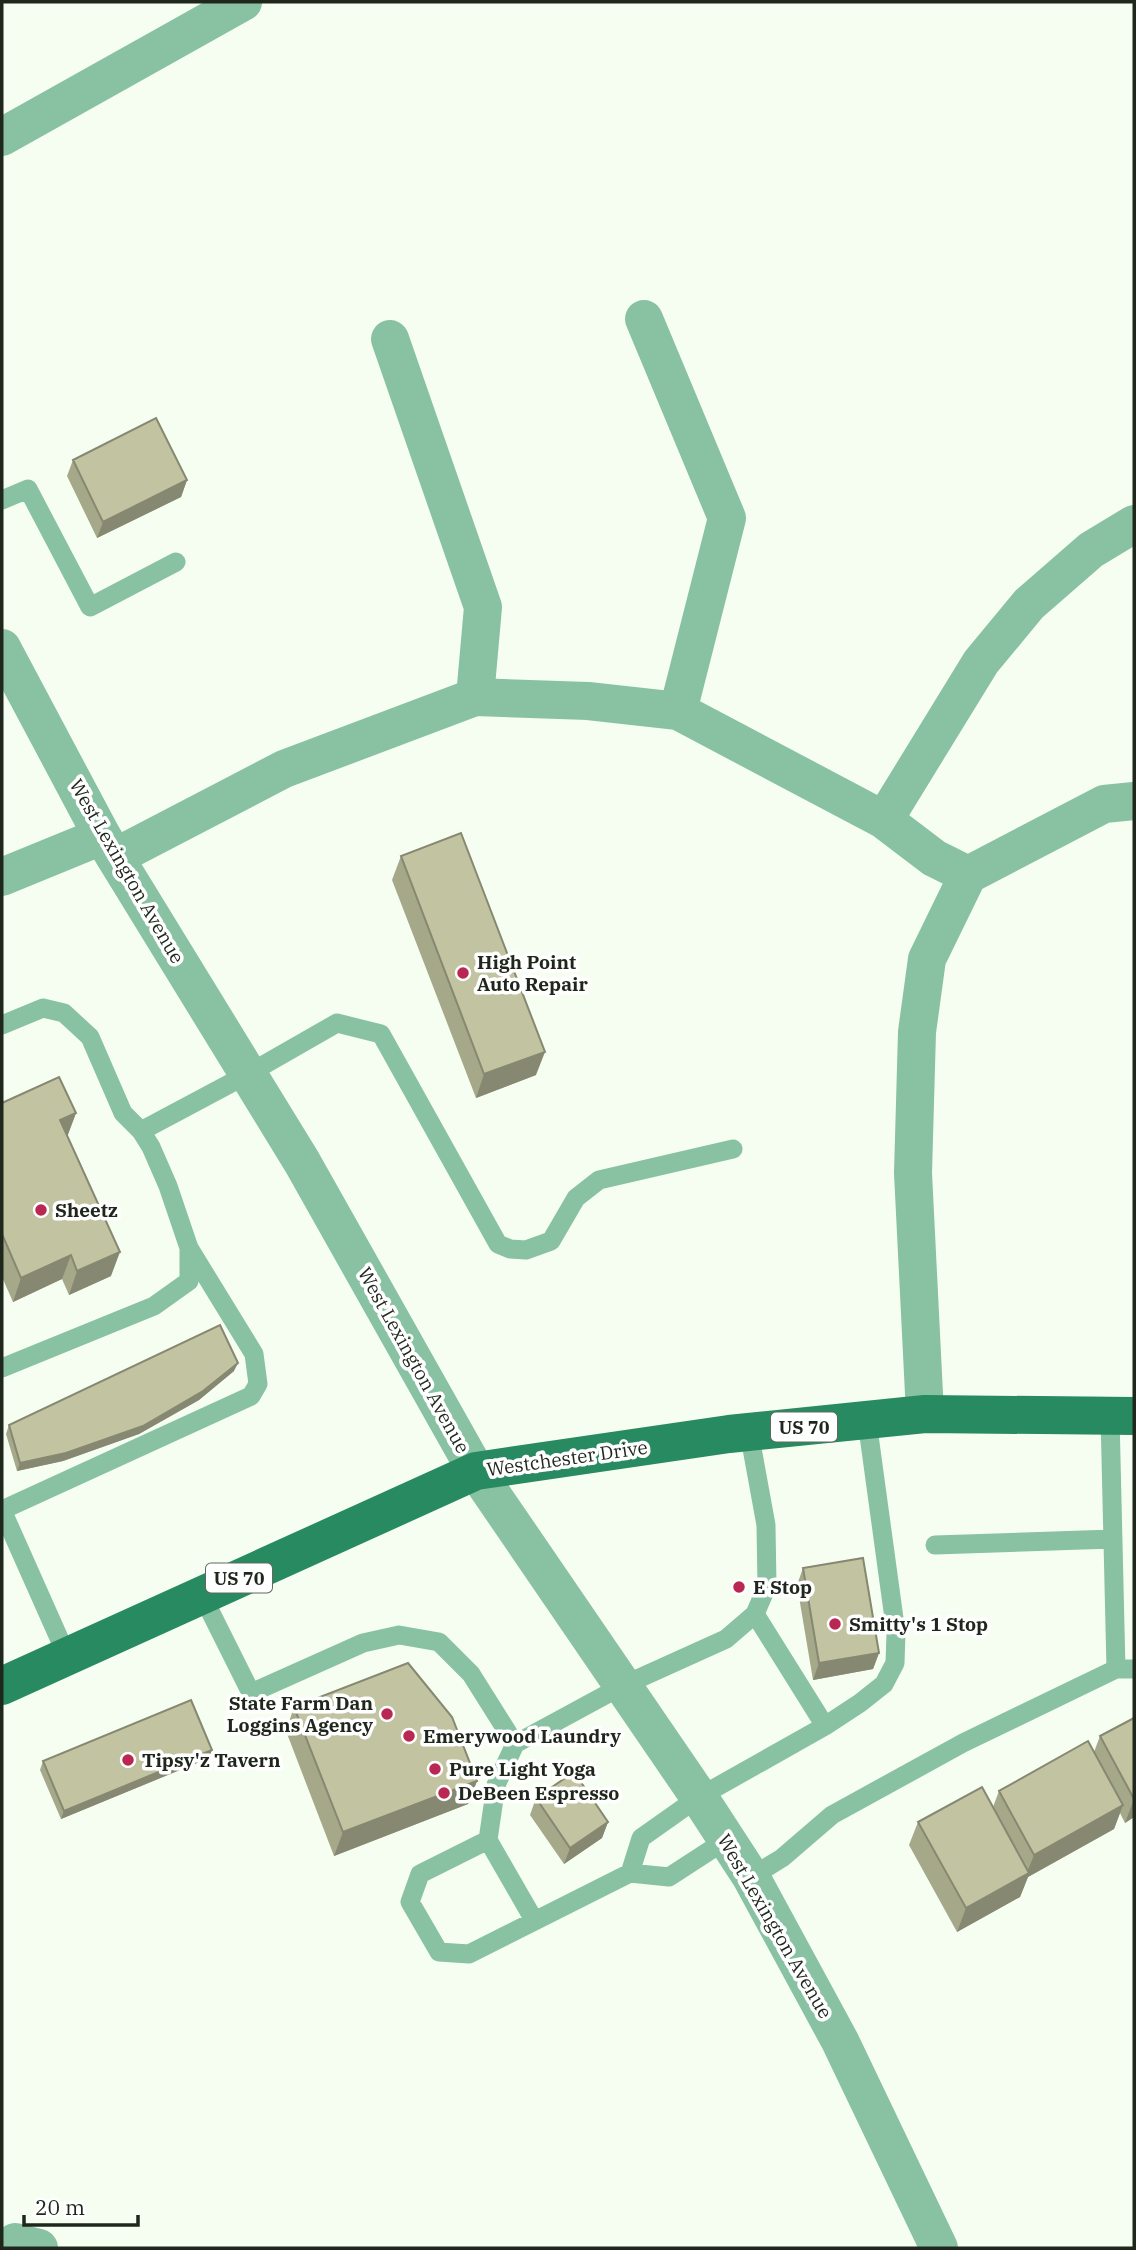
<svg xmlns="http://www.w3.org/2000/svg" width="1136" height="2250" font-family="'IBM Plex Serif',serif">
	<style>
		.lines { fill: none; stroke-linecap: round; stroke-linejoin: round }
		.service { stroke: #89c2a3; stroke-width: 19 }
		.minor { stroke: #89c2a3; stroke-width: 38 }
		.tertiary { stroke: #89c2a3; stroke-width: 38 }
		.primary { stroke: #288a60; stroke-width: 38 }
		.wall { fill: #a6a88a }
		.shaded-wall { fill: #878871 }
		.building { fill: #c1c3a1; stroke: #878871; stroke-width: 2 }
		.poi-dot { fill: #b82852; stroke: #fff; stroke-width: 2.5 }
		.labels { text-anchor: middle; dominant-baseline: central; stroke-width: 7; stroke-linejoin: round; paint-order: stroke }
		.shield { fill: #fff; stroke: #626860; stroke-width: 2 }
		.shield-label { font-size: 18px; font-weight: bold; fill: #1f271c }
		.street-label { font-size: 19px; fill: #1f271c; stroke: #fff }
		.poi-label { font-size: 19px; font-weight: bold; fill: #1f271c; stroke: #fff; text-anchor: start }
	</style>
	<rect width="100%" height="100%" fill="#f6fef2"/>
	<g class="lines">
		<path class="service" d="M2,500L28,489L90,607L176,562
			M2,1025L43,1008L64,1013L90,1037L123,1113L141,1131L248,1074L337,1023L381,1034L498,1244L510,1249L526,1250L551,1241L576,1198L599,1180L733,1149
			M2,1368L154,1306L189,1281V1248L168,1186L151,1147L141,1131
			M935,1545L1113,1539
			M202,1595L251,1693L363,1643L399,1635L439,1642L471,1674L515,1744L622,1686L726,1639L755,1614L767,1586L766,1525L749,1432
			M755,1614L825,1726
			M67,1656L2,1510L251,1396L258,1384L254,1354L189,1248
			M1116,1669H1134
			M515,1744L496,1785L488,1840L420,1874L410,1902L439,1952L469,1954L630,1873
			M488,1840L534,1920
			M726,1840L669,1877L630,1873L641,1838L699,1797L825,1726L860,1703L884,1684L895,1663L896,1633L867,1421
			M751,1877L782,1858L832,1815L963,1743L1116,1669L1110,1416"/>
		<path class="minor" d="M2,137L243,2
			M644,319L727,518L678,711L884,820L934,858L968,875L1104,804L1134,801
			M390,339L483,607L475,697
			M884,820L981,662L1029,604L1091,550L1134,524
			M115,857L284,769L475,697L588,701L678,711
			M2,877L102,836
			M925,1414L913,1173L917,1032L927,959L968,875
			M15,2242L39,2248"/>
		<path class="tertiary" d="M2,648L102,836L302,1162L476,1471L699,1797L751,1877L840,2041L939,2248"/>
		<path class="primary" d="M2,1686L476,1471L729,1434L925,1414L1134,1416"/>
	</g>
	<path class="wall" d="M73,460L187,480L181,497L97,538L67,476Z
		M401,856L536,1075L476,1098L392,880Z
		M2,1103L76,1113L67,1137L111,1276L69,1295L62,1279L13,1302L2,1277Z
		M234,1371L199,1400L139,1434L63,1461L17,1471L6,1434L9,1425Z
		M803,1568L879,1653L873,1669L813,1680L797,1585Z
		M294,1707L477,1781L468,1804L334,1856L286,1731Z
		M1134,1718V1817L1125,1823L1120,1813L1114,1829L1028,1877L1020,1897L957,1932L909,1845L918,1822L993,1807L999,1791L1094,1752L1100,1736Z
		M209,1758L61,1819L40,1770L43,1761Z
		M536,1798L608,1822L602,1838L564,1864L530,1815Z"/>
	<path class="shaded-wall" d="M187,480L181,497L97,538L103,522Z
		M545,1052L536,1075L476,1098L484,1074Z
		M76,1113L67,1137L60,1120Z
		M120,1252L111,1276L69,1295L77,1271Z
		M71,1255L62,1279L13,1302L21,1278Z
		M238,1363L234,1371L199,1400L139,1434L63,1461L17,1471L20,1463Z
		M879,1653L873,1669L813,1680L819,1663Z
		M212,1750L209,1758L61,1819L64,1811Z
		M477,1781L468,1804L334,1856L343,1832Z
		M1134,1798V1817L1125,1823L1134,1799Z
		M1123,1805L1114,1829L1028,1877L1020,1897L957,1932L966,1908L1026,1875L1034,1855Z
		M608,1822L602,1838L564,1864L570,1848Z"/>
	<path class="building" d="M156,418L187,480L103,522L73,460Z
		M461,833L545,1052L484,1074L401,856Z
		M59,1077L76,1113L60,1120L120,1252L77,1271L71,1255L21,1278L2,1234V1103Z
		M220,1325L238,1363L203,1391L143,1426L66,1453L20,1463L9,1425Z
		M863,1558L879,1653L819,1663L803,1568Z
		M408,1663L452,1717L477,1781L343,1832L294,1707Z
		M191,1700L212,1750L64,1811L43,1761Z
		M1134,1718V1799L1100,1736Z
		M1088,1741L1123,1805L1034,1855L999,1791Z
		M574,1772L608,1822L570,1848L536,1798Z
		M982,1787L1029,1873L966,1908L918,1822Z"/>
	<g class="poi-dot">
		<circle cx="463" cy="973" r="7"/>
		<circle cx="41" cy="1210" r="7"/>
		<circle cx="739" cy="1587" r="7"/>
		<circle cx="835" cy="1624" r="7"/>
		<circle cx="387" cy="1714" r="7"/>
		<circle cx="409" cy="1736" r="7"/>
		<circle cx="128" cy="1760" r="7"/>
		<circle cx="435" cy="1769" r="7"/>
		<circle cx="444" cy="1793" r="7"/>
	</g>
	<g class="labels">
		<g class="shield">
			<rect x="771" y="1412.5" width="66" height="29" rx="5"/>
			<rect x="206" y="1563.5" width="66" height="29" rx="5"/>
		</g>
		<g class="shield-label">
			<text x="804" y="1427">US 70</text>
			<text x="239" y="1578">US 70</text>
		</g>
		<g class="street-label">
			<text transform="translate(127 871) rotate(60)">West Lexington Avenue</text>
			<text transform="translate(414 1360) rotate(61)">West Lexington Avenue</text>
			<text transform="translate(567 1458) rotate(-8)">Westchester Drive</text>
			<text transform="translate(775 1926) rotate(60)">West Lexington Avenue</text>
		</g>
		<g class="poi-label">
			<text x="477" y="962">High Point<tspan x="477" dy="22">Auto Repair</tspan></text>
			<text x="55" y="1210">Sheetz</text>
			<text x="753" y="1587">E Stop</text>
			<text x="849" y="1624">Smitty's 1 Stop</text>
			<text x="373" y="1703" text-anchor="end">State Farm Dan<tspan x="373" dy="22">Loggins Agency</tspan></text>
			<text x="423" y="1736">Emerywood Laundry</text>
			<text x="142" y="1760">Tipsy'z Tavern</text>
			<text x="449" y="1769">Pure Light Yoga</text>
			<text x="458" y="1793">DeBeen Espresso</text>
		</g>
	</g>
	<rect width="1136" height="2250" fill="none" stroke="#1f271c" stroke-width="7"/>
	<path d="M24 2215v10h114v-10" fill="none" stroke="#1f271c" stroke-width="3.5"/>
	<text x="35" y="2215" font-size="21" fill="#1f271c" stroke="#ffffff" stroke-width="5" paint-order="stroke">20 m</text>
</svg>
